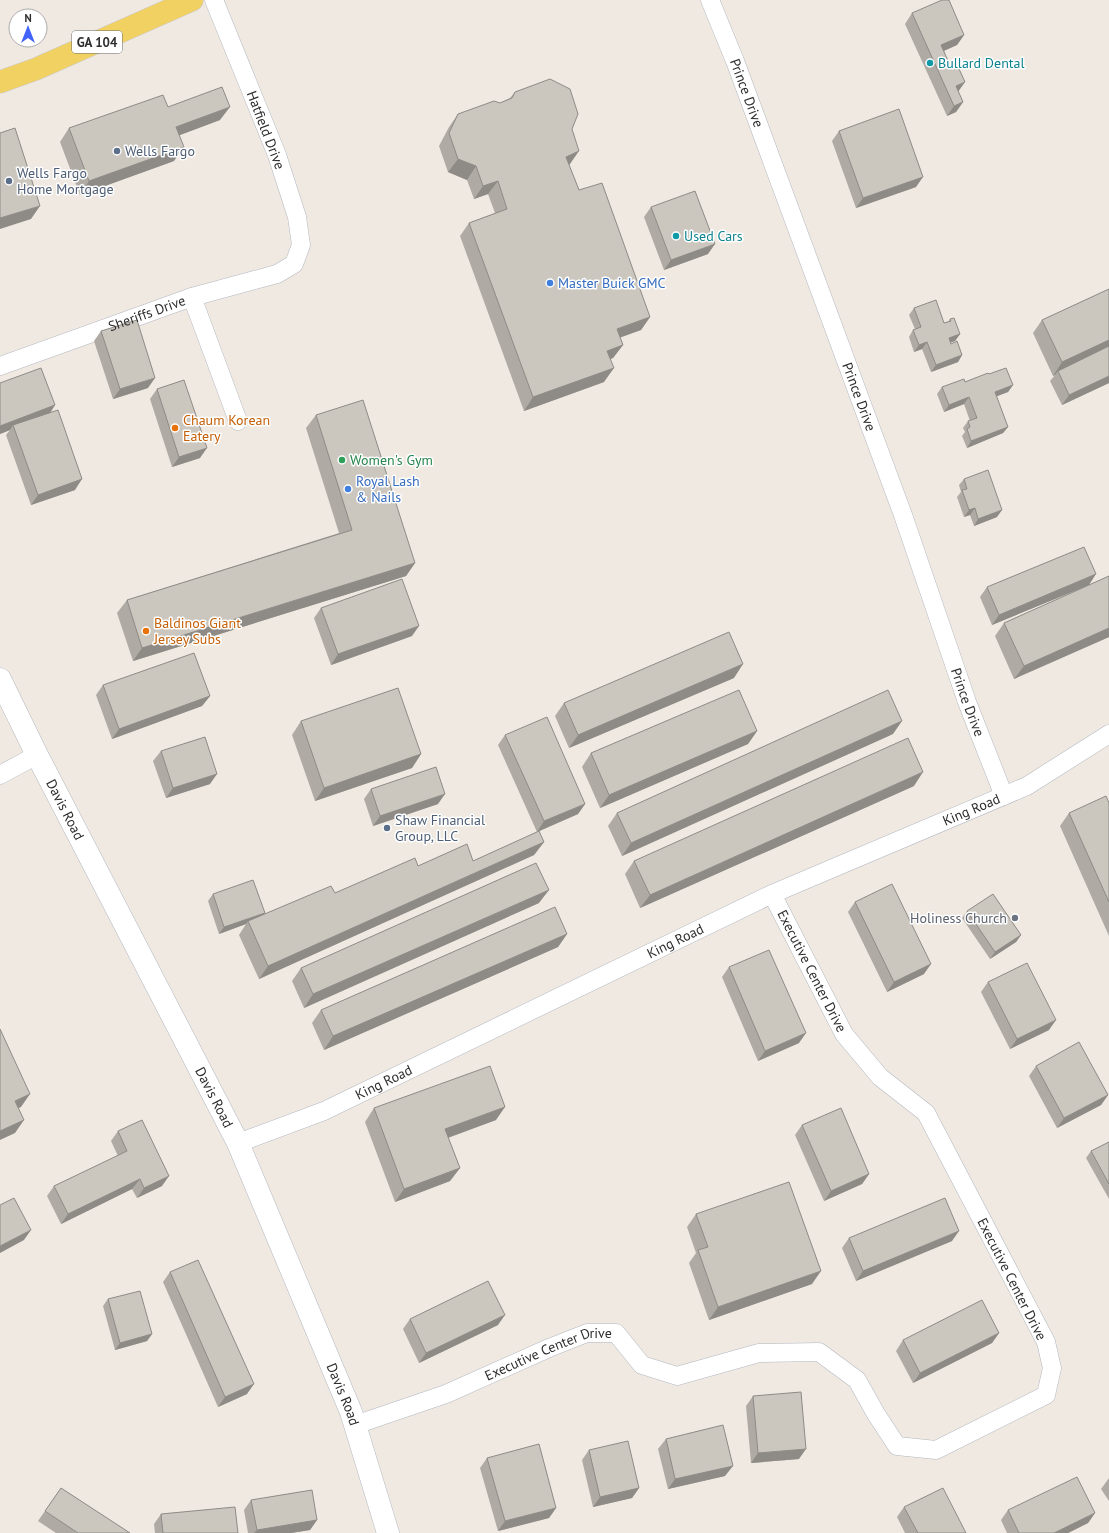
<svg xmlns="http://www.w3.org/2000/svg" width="1109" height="1533" font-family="'PT Sans',sans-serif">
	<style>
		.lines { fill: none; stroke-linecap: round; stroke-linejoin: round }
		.street-casing { stroke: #b4b7c1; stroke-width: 19 }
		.secondary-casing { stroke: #b4b7c1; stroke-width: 23 }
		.primary-casing { stroke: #c9c9c9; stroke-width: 23 }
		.street { stroke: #fff; stroke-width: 18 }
		.secondary { stroke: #fff; stroke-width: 22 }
		.primary { stroke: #f2d163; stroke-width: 22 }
		.wall { fill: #afaba4 }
		.shaded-wall { fill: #8e8b86 }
		.building { fill: #cbc7bf; stroke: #8e8b86 }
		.culture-dot { fill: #0f9aa8; stroke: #fff; stroke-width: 1.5 }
		.service-dot { fill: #5c6f8a; stroke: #fff; stroke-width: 1.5 }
		.shop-dot { fill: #3f7fe0; stroke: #fff; stroke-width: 1.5 }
		.food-dot { fill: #e8710a; stroke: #fff; stroke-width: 1.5 }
		.leisure-dot { fill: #2e9e5b; stroke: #fff; stroke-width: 1.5 }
		.worship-dot { fill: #6b7280; stroke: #fff; stroke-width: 1.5 }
		.labels { text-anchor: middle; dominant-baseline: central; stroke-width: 3; stroke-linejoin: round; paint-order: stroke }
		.shield { fill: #fff; stroke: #6d6d6d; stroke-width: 1 }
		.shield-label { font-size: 13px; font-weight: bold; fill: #2e2e2e }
		.culture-label { font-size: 14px; fill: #0d838f; stroke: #fff; text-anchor: start }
		.street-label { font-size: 14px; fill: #2e2e2e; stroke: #fff }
		.service-label { font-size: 14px; fill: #4e5e75; stroke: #fff; text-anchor: start }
		.shop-label { font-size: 14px; fill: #366cbe; stroke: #fff; text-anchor: start }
		.food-label { font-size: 14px; fill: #c56008; stroke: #fff; text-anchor: start }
		.leisure-label { font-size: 14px; fill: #27864d; stroke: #fff; text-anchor: start }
		.worship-label { font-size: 14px; fill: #5b616d; stroke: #fff; text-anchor: end }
	</style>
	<rect width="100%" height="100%" fill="#efe9e1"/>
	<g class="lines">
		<g class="street-casing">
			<g id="street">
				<path id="s1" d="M710,0L735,61L903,515L967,702L1004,796"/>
				<path d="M192,297L238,421"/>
				<path id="s2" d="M0,366L192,297L277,274L294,264L301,245L297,217L277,155L214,0"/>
				<path d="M0,775L37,755"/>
				<path id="s3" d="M238,1143L324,1111L772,894L1027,786L1109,734"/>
				<path id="s4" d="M355,1425L446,1394L549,1348L587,1333H616L642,1365L677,1376L759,1353L819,1352L857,1380L876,1414L897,1446L936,1450L1046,1395L1052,1368L1046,1342L926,1113L880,1077L844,1034L772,894"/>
			</g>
		</g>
		<g class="secondary-casing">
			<g id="secondary">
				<path id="s5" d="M0,679L37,755L238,1143L351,1412L388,1533"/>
			</g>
		</g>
		<g class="primary-casing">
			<path id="primary" d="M0,82L36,69L192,0"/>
		</g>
		<use href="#street" class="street"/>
		<use href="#secondary" class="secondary"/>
		<use href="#primary" class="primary"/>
	</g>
	<path class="wall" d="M912,13L964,35L957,45L944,51L958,92L963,102L956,112L947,116L905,24Z
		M515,92L572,129L570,164L569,165L579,190L650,317L641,330L620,337L623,345L613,358L610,359L604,382L524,411L460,236L469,223L495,213L488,194L474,199L467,180L448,172L439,146L449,127L458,114L500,103L510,98Z
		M168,107L220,120L179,135L174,161L80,195L60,142L69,128Z
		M839,131L916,187L856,208L832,141Z
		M651,207L708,254L664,270L644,217Z
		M1109,289V383L1062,405L1050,381L1055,375L1053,376L1033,333L1042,320Z
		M914,308L944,323L948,322L950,319L960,334L955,341L950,342L951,344L962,355L958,362L931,372L922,349L914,352L909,337L913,330L915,329L909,315Z
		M101,331L148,388L113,399L94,341Z
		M989,374L1013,385L1008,392L996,396L1008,427L1003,433L967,448L962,436L965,432L963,428L968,421H970L964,404L944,412L937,394L942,387L965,382Z
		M0,383L55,405L51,412L75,490L31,505L6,435L10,430L0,434Z
		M157,389L200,458L172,467L150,399Z
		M316,415L415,563L406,576L133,661L117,613L127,600L339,533L306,428Z
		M964,479L997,517L974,526L970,515L964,517L957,497L961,492L959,485Z
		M1109,576V637L1014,679L995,636L1004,623Z
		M1089,585L992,625L980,597L987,587Z
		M321,608L412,636L331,665L314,618Z
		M734,678L569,748L555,716L564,703Z
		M103,685L210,696L202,706L112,739L96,695Z
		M301,721L421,754L412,768L315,801L292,735Z
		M757,731L748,744L600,808L582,767L591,753Z
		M893,734L622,856L608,826L617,813Z
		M505,735L585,804L578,814L537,832L498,745Z
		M161,751L210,784L166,798L153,761Z
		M914,786L640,908L625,874L634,861Z
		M371,789L438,804L373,826L364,799Z
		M1109,803V936L1060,826L1069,813Z
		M544,842L534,855L259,979L239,935L246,924L219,934L208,901L213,894L263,915L335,893L418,866L473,861Z
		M855,902L924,974L887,992L848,912Z
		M539,903L304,1008L292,981L301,968Z
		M967,911L1021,935L1016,942L990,959L962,918Z
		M567,934L558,947L324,1050L312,1023L321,1010Z
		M729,967L799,1043L758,1061L722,977Z
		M988,982L1049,1030L1010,1049L981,992Z
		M1036,1066L1108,1095L1101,1105L1057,1128L1029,1076Z
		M374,1108L496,1120L448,1138L460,1168L450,1181L395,1202L365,1122Z
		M802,1125L869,1174L862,1184L824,1201L795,1135Z
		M118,1131L162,1186L137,1198L132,1189L61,1224L47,1196L54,1186L118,1156L111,1141Z
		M1109,1142V1199L1086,1158L1091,1151Z
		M696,1214L812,1284L709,1320L689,1263L696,1253L687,1227Z
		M849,1238L952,1241L856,1281L842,1248Z
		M170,1272L247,1394L218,1407L163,1282Z
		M108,1299L152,1334L147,1341L115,1350L103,1306Z
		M410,1319L498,1325L419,1363L403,1329Z
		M999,1333L992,1343L913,1383L896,1351L903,1340Z
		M753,1396L799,1459L751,1463L746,1406Z
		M666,1439L725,1476L668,1489L658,1449Z
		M589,1450L639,1488L632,1498L593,1507L582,1460Z
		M487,1458L556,1508L549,1518L498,1531L480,1468Z
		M1109,1478V1501L1101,1489Z
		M61,1488L130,1533H56L38,1521Z
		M251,1500L317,1520L310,1530L291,1533H248L244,1510Z
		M904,1507L966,1533H905L897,1517Z
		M1008,1510L1095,1513L1088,1523L1068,1533H1007L1001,1520Z
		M161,1514L238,1533H155L154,1524Z"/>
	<path class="shaded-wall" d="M964,35L957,45L934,55L941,45Z
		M965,82L958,92L949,96L956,86Z
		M963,102L956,112L947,116L954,106Z
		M230,107L220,120L167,140L176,127Z
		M184,147L174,161L80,195L89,181Z
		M579,151L570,164L557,170L566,157Z
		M458,159L476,166L467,180L448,172Z
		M923,177L916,187L856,208L863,198Z
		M498,181L488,194L474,199L483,186Z
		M40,206L31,219L0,229V218Z
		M715,244L708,254L664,270L671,260Z
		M650,317L641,330L608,342L617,329Z
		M960,334L955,341L944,345L949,338Z
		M1109,340V349L1058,371L1055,375L1053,376L1062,362Z
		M927,342L922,349L914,352L919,345Z
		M623,345L613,358L598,364L607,351Z
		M962,355L958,362L931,372L936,365Z
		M614,368L604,382L524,411L533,397Z
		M1109,376V383L1062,405L1069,395Z
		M155,378L148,388L113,399L120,389Z
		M1013,385L1008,392L990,399L995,392Z
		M969,397L964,404L944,412L949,405Z
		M55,405L48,415L13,425L10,430L0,434V426Z
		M1008,427L1003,433L967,448L971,441Z
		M207,448L200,458L172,467L179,457Z
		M82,479L75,490L31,505L38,495Z
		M975,508L970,515L964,517L969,510Z
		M1002,510L997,517L974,526L978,519Z
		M415,563L406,576L133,661L142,648Z
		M1096,574L1089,585L992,625L999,615Z
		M419,626L412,636L331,665L338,654Z
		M1109,628V637L1014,679L1024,666Z
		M743,664L734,678L569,748L578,735Z
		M210,696L202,706L112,739L119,729Z
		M902,721L893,734L622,856L631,843Z
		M757,731L748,744L600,808L609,795Z
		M421,754L412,768L315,801L324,788Z
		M923,772L914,786L640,908L650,895Z
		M217,774L210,784L166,798L173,788Z
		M445,794L438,804L373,826L380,816Z
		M585,804L578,814L537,832L544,821Z
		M544,842L534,855L259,979L268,966Z
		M549,890L539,903L304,1008L313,994Z
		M265,913L260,920L248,921L246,924L219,934L224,927Z
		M567,934L558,947L324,1050L333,1036Z
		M1021,935L1016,942L990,959L995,952Z
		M931,964L924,974L887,992L894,982Z
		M1056,1020L1049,1030L1010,1049L1017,1039Z
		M806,1033L799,1043L758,1061L765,1051Z
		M30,1094L21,1107L6,1114L15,1101Z
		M1108,1095L1101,1105L1057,1128L1064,1118Z
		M505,1107L496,1120L436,1142L445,1129Z
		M24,1120L15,1133L0,1140V1131Z
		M460,1168L450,1181L395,1202L404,1189Z
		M869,1174L862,1184L824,1201L831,1191Z
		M169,1176L162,1186L137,1198L144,1188Z
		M140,1179L132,1189L61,1224L68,1214Z
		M31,1230L24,1240L0,1253V1246Z
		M959,1231L952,1241L856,1281L863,1271Z
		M821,1271L812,1284L709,1320L718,1307Z
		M505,1315L498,1325L419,1363L426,1353Z
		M999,1333L992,1343L913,1383L920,1373Z
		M152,1334L147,1341L115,1350L120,1343Z
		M254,1384L247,1394L218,1407L225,1397Z
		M806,1449L799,1459L751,1463L758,1453Z
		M733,1466L725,1476L668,1489L675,1479Z
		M639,1488L632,1498L593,1507L600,1497Z
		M556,1508L549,1518L498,1531L505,1521Z
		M1095,1513L1088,1523L1068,1533H1054Z
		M317,1520L310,1530L291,1533H254L257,1530Z"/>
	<path class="building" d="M942,0H949L964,35L941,45L949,63L955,60L965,82L956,86L963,102L954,106L912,13Z
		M550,79L570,89L578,114L572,129L579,151L566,157L579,190L602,183L650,317L617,329L623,345L607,351L614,368L533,397L469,223L507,209L498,181L483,186L476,166L458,159L449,133L458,114L494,101L500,103L512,98L515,92Z
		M222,87L230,107L176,127L184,147L89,181L69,128L163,95L168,107Z
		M899,109L923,177L863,198L839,131Z
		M15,128L40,206L0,218V133Z
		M695,191L715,244L671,260L651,207Z
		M1109,289V340L1062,362L1042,320Z
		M936,300L944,323L951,321L950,319L954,318L960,334L949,338L951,344L957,341L962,355L936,365L927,342L919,345L913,330L921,327L914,308Z
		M137,320L155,378L120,389L101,331Z
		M1109,346V376L1069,395L1058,371Z
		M41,368L55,405L0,426V383Z
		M1006,368L1013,385L995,392L1008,427L971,441L967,429L970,427L968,421L977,418L969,397L949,405L942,387L964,379L965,382L988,373L989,374Z
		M184,380L207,448L179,457L157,389Z
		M363,400L415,563L142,648L127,600L352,530L316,415Z
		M58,410L82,479L38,495L13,425Z
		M988,470L1002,510L978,519L975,508L969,510L962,490L967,489L964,479Z
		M1084,547L1096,574L999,615L987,587Z
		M1109,576V628L1024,666L1004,623Z
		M402,579L419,626L338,654L321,608Z
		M729,632L743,664L578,735L564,703Z
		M194,653L210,696L119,729L103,685Z
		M398,688L421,754L324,788L301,721Z
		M739,690L757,731L609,795L591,753Z
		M888,690L902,721L631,843L617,813Z
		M547,717L585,804L544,821L505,735Z
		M205,737L217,774L173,788L161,751Z
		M908,738L923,772L650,895L634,861Z
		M436,767L445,794L380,816L371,789Z
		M1106,796L1109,803V902L1069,813Z
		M539,831L544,842L268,966L248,921L331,886L335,893L415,858L418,866L467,844L473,861Z
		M536,863L549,890L313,994L301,968Z
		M253,880L265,913L224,927L213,894Z
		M892,884L931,964L894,982L855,902Z
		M993,894L1021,935L995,952L967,911Z
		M555,907L567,934L333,1036L321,1010Z
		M769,950L806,1033L765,1051L729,967Z
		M1027,963L1056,1020L1017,1039L988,982Z
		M0,1029L30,1094L15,1101L24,1120L0,1131Z
		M1079,1042L1108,1095L1064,1118L1036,1066Z
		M490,1066L505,1107L445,1129L460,1168L404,1189L374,1108Z
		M841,1108L869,1174L831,1191L802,1125Z
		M142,1120L169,1176L144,1188L140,1179L68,1214L54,1186L127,1151L118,1131Z
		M1109,1142V1184L1091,1151Z
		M789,1182L821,1271L718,1307L698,1250L708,1247L696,1214Z
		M14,1198L31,1230L0,1246V1205Z
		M945,1198L959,1231L863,1271L849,1238Z
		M198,1260L254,1384L225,1397L170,1272Z
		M488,1281L505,1315L426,1353L410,1319Z
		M140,1291L152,1334L120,1343L108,1299Z
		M982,1300L999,1333L920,1373L903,1340Z
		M801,1392L806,1449L758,1453L753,1396Z
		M723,1425L733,1466L675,1479L666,1439Z
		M628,1441L639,1488L600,1497L589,1450Z
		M539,1444L556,1508L505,1521L487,1458Z
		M1077,1477L1095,1513L1054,1533H1019L1008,1510Z
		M61,1488L130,1533H78L45,1511Z
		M943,1488L966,1533H918L904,1507Z
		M312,1490L317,1520L257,1530L251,1500Z
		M235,1507L238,1533H163L161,1514Z"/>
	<g class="culture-dot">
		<circle cx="930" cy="63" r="4"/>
		<circle cx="676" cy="236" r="4"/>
	</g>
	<g class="service-dot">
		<circle cx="117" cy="151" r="4"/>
		<circle cx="9" cy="181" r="4"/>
		<circle cx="387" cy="828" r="4"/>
	</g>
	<g class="shop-dot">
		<circle cx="550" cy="283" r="4"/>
		<circle cx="348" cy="489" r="4"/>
	</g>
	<g class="food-dot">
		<circle cx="175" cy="428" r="4"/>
		<circle cx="146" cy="631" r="4"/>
	</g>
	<circle class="leisure-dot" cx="342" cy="460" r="4"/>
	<circle class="worship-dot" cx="1015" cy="918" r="4"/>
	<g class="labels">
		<rect class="shield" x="72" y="31" width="50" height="22" rx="3"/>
		<g class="shield-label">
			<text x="97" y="42">GA 104</text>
		</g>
		<g class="culture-label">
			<text x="938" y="63">Bullard Dental</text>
			<text x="684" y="236">Used Cars</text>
		</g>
		<g class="street-label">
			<text stroke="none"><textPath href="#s1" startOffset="100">Prince Drive</textPath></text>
			<text transform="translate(266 130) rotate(69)">Hatfield Drive</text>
			<text stroke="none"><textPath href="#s2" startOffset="156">Sheriffs Drive</textPath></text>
			<text stroke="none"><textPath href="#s1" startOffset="424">Prince Drive</textPath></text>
			<text stroke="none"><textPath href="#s1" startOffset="748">Prince Drive</textPath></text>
			<text stroke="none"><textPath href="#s5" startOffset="146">Davis Road</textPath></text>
			<text stroke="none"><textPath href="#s3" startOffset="806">King Road</textPath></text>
			<text stroke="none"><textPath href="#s3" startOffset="482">King Road</textPath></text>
			<text transform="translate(812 971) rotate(63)">Executive Center Drive</text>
			<text stroke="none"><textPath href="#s3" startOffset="158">King Road</textPath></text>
			<text stroke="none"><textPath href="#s5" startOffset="470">Davis Road</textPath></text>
			<text transform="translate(1012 1279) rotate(63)">Executive Center Drive</text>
			<text stroke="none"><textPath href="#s4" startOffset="207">Executive Center Drive</textPath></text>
			<text stroke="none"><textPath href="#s5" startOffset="794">Davis Road</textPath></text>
		</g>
		<g class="service-label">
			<text x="125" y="151">Wells Fargo</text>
			<text x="17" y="173">Wells Fargo<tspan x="17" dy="16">Home Mortgage</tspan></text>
			<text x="395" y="820">Shaw Financial<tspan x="395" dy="16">Group, LLC</tspan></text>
		</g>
		<g class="shop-label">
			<text x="558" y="283">Master Buick GMC</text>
			<text x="356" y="481">Royal Lash<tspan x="356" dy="16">&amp; Nails</tspan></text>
		</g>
		<g class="food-label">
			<text x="183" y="420">Chaum Korean<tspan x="183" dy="16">Eatery</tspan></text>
			<text x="154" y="623">Baldinos Giant<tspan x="154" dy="16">Jersey Subs</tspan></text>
		</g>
		<g class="leisure-label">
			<text x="350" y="460">Women's Gym</text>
		</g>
		<g class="worship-label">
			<text x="1007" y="918">Holiness Church</text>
		</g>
	</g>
	<g transform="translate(28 28)"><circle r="19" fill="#ffffff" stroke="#ababab"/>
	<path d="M0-3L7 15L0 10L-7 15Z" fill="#4264fb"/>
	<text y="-6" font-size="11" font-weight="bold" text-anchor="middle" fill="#2e2e2e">N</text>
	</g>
</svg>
